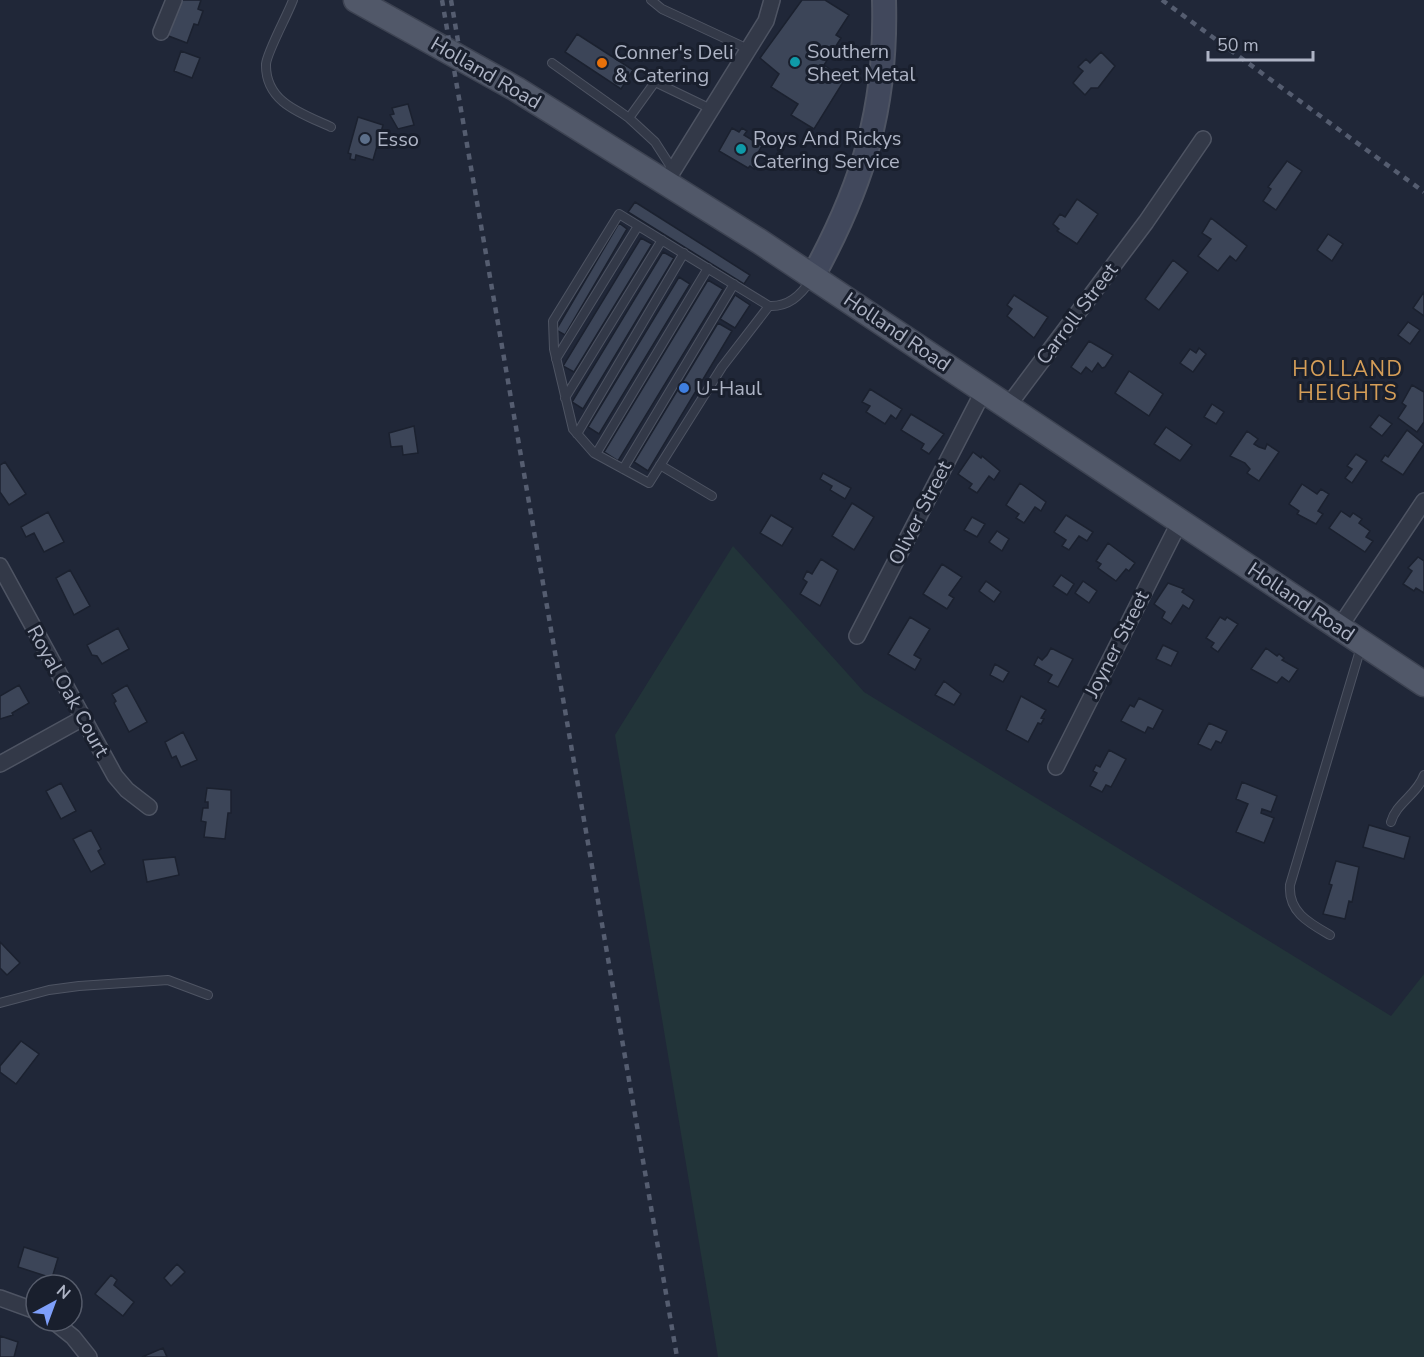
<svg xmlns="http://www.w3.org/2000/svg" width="1424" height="1357" font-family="'Nunito Sans',sans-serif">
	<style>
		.green { fill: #223439 }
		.building { fill: #3c4558; stroke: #1b212f; stroke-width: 1.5 }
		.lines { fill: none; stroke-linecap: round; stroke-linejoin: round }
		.lane-casing { stroke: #4e5463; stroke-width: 10 }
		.street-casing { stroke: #4e5463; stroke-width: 18 }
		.secondary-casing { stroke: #4e5463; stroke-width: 26 }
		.primary-casing { stroke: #3d4352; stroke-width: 27 }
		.lane { stroke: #333948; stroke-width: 8 }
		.street { stroke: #333948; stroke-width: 15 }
		.secondary { stroke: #41485c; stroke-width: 22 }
		.primary { stroke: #515869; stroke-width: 24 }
		.rail { stroke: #555d70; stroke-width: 4.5; stroke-dasharray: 6 6; stroke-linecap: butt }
		.culture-dot { fill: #0f9aa8; stroke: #191f2d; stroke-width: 2 }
		.food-dot { fill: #e8710a; stroke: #191f2d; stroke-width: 2 }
		.service-dot { fill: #5c6f8a; stroke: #191f2d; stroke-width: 2 }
		.shop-dot { fill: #3f7fe0; stroke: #191f2d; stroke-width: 2 }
		.labels { text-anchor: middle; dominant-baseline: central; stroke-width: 6; stroke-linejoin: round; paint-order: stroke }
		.poi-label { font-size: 20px; fill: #aeb4c5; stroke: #191f2d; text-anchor: start }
		.street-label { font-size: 20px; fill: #aeb4c5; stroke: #191f2d }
		.neighbourhood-label { font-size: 21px; letter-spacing: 1.5px; fill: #d59e58; stroke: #191f2d }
	</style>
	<rect width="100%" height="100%" fill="#202738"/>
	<path class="green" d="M733,546L864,692L1391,1016L1424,974V1357H718L615,735Z"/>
	<path class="building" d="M181,0H201L198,9L203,11L198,25L194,24L187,43L166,35Z
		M802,0H825L849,15L836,35L841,38L824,65L845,79L814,129L791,115L798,104L771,87L779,74L760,58Z
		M577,34L633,70L621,89L565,52Z
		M181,51L200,58L192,78L174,71Z
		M1101,52L1115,66L1098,88H1091L1085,95L1073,83L1083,71L1078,67L1086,59L1090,63Z
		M408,104L414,125L398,129L390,115L394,114L392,108Z
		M358,117L383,125L373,160L356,155L355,160L350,159L351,154L348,153Z
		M732,128L739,132L742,128L747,131L744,135L762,146L756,156L759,158L754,169L750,166L748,168L719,151Z
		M1287,161L1302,171L1276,210L1263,201L1271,189L1268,187Z
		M1077,199L1098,214L1077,244L1057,231L1059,229L1053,224L1060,214L1065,217Z
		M635,202L750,275L744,284L628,212Z
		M1211,218L1247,246L1236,261L1230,256L1218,271L1198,256L1211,239L1202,233Z
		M619,223L627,229L565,335L556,330Z
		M1328,234L1343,244L1332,261L1317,250Z
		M641,238L652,244L574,372L563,366Z
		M663,252L674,258L583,409L572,402Z
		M1173,260L1188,272L1159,310L1145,299Z
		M679,277L690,284L599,434L588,427Z
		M708,280L723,289L618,461L604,452Z
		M1424,292V316L1413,308Z
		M735,295L750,305L735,328L720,319Z
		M1014,295L1048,317L1034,338L1007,316L1012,309L1007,305Z
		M1408,322L1420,330L1410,344L1398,335Z
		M718,323L732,331L648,471L634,462Z
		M1089,341L1113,355L1105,367L1102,368L1098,363L1092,372L1086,367L1081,374L1071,367Z
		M1199,348L1206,354L1193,372L1180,363L1190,349L1196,353Z
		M1129,371L1163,394L1149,416L1115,393Z
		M1412,385L1424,392V422L1417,432L1398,418L1406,406L1402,403Z
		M870,389L902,409L896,419L891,415L885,424L866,412L870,406L862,402Z
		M1212,404L1224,412L1216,424L1204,417Z
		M911,414L944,434L929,454L921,449L924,444L901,430Z
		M1379,415L1392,424L1382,436L1370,427Z
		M414,426L418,453L403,455L402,446L391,447L389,433Z
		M1166,427L1192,445L1180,461L1154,444Z
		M1407,430L1424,444L1403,475L1381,461L1385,455L1388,457Z
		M1247,431L1258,439L1254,444L1259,447L1265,449L1267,444L1279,452L1259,481L1247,473L1250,469L1245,463L1230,456Z
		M973,452L981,458L982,456L1000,471L994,480L989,476L977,493L969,488L972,484L958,474Z
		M1356,454L1367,461L1352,483L1345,478L1352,469L1347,466Z
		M5,462L26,494L9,505L0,492V465Z
		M823,473L851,488L845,499L830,490L832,486L820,479Z
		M1020,483L1046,502L1041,511L1035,507L1024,523L1016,518L1019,514L1006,505Z
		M1302,484L1317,494L1321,489L1329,494L1318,511L1323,514L1316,524L1297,514L1299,511L1289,504Z
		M852,503L874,517L854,550L832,536Z
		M1341,511L1350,517L1353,513L1362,519L1359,523L1370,531L1366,537L1373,541L1365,552L1329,528Z
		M48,512L64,542L44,552L34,533L26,537L21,527Z
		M771,515L793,528L782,546L760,533Z
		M1066,515L1093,532L1087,541L1079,536L1069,550L1062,546L1066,540L1054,532Z
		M972,517L985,524L977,537L964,530Z
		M997,531L1009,539L1002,551L989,542Z
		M1108,543L1135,563L1129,571L1126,569L1116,581L1098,568L1101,564L1096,561Z
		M1418,557L1424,561V593L1416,588L1414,591L1403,584L1412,571L1408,568Z
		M821,559L838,570L820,606L800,594L807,582L803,579L807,571L812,574Z
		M942,564L962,577L949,595L954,598L947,609L923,594Z
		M70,570L90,606L74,615L56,578Z
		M1061,575L1074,584L1067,595L1053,586Z
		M986,581L1001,592L994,602L979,591Z
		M1083,581L1097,591L1089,603L1075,593Z
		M1168,583L1184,589L1182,592L1194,600L1189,609L1183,605L1171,624L1162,618L1165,612L1154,604Z
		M910,617L930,629L914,655L921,659L915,670L888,654Z
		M1220,617L1225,620L1227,617L1238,624L1218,652L1211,647L1214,643L1206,638Z
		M118,628L129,649L102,664L97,656L92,655L87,645Z
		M1163,645L1178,652L1171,666L1156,659Z
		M1051,648L1073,659L1058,687L1048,682L1052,675L1034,665L1038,657L1042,660L1047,655Z
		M1266,648L1277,656L1279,654L1284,658L1282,660L1298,669L1289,682L1282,677L1277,683L1251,669Z
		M995,664L1009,672L1003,682L990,675Z
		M944,681L961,694L954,705L935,695Z
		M19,685L29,703L12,713L13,715L0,719V696Z
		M127,685L147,722L129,732L114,703L116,701L112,694Z
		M1021,696L1046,710L1041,718L1044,719L1041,724L1038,723L1028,742L1006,730Z
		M1139,698L1163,710L1153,729L1148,727L1145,733L1121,721L1130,705L1134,707Z
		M1209,723L1227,731L1221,743L1216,741L1211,750L1198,744Z
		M183,732L197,760L181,767L176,756L172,758L165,742Z
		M1109,750L1126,759L1111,787L1106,785L1102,792L1090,786L1097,773L1093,771L1096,765L1100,767Z
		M1242,782L1277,796L1271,812L1262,809L1261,813L1274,818L1264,843L1236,832L1248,804L1236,799Z
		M61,783L76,811L61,819L46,791Z
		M207,788L231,790V813H228L225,839L204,837L206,822L201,821L203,808H208V802H205Z
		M1369,825L1410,837L1404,859L1363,847Z
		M91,830L101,849L98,851L105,864L91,872L73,839Z
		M175,857L179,875L147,882L143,860Z
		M1336,861L1359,867L1352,902L1349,901L1345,919L1323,914L1332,885L1329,884Z
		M0,942L20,963L7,975L0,968Z
		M21,1041L39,1054L16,1084L0,1072V1066Z
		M24,1247L58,1258L52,1278L18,1267Z
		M177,1264L185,1272L171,1286L164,1278Z
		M111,1275L117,1280L114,1285L134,1302L123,1316L95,1294Z
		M0,1336L18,1342L14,1357H0Z
		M163,1348L167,1357H142Z"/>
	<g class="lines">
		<g class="lane-casing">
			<path id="lane" d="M293,0C288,14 267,52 266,64C265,103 303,114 331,127
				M651,0L662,9L748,49
				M552,63L629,118L655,142L673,170
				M629,118L655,82L711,109
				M769,306L722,367L649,483L594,453L573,429L554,349L553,321L619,214L769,306C788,307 800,296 811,280
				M556,359L638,226
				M565,398L662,240
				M577,434L684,253
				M596,454L708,268
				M660,465L712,496
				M623,469L734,284
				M1391,822C1396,803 1417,795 1424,775
				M1330,935C1309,923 1288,912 1290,885L1361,647
				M0,1003L49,990L79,986L168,980L208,995"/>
		</g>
		<g class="street-casing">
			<path id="street" d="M161,32L174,0
				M666,182L766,21L772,0
				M1008,406L1146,222L1203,139
				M0,566L115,776L127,790L149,807
				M1339,628L1424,501
				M857,636L984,390
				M0,764L83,718
				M1056,767L1180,521
				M0,1298L36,1311
				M53,1321L73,1337L89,1357"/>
		</g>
		<g class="secondary-casing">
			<path id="secondary" d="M813,276C864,183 887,106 884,0"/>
		</g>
		<g class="primary-casing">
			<path id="primary" d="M356,0L516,89L759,241L1424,684"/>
		</g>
		<use href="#lane" class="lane"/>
		<use href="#street" class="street"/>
		<use href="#secondary" class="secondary"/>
		<use href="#primary" class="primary"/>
		<path class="rail" d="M442,0L677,1357
			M451,0L459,47
			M1162,0L1424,192"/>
	</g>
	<g class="culture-dot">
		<circle cx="795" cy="62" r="6"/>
		<circle cx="741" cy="149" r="6"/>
	</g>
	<circle class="food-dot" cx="602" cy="63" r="6"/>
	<circle class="service-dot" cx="365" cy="139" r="6"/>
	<circle class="shop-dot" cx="684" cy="388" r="6"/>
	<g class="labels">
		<g class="poi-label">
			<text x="807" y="51">Southern<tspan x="807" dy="23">Sheet Metal</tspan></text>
			<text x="614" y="52">Conner's Deli<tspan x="614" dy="23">&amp; Catering</tspan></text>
			<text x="753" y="138">Roys And Rickys<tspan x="753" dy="23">Catering Service</tspan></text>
			<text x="377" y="139">Esso</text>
			<text x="696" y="388">U-Haul</text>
		</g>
		<g class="street-label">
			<text transform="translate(486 73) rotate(30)">Holland Road</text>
			<text transform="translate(1077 314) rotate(-53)">Carroll Street</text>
			<text transform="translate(897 332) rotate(34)">Holland Road</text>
			<text transform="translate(920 513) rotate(-63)">Oliver Street</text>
			<text transform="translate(1301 602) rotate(34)">Holland Road</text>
			<text transform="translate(1117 644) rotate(-63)">Joyner Street</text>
			<text transform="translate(68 691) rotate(61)">Royal Oak Court</text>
		</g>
		<g class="neighbourhood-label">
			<text x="1348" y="369">HOLLAND<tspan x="1348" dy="24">HEIGHTS</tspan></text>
		</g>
	</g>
	<g transform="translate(54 1303) rotate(41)"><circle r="28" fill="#191f2d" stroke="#555b6a" stroke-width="1.5"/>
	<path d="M0-4.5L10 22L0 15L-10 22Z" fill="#7e9ffa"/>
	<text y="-9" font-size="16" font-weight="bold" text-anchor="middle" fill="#aeb4c5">N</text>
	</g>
	<path d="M1208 51v9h105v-9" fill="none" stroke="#aeb4c5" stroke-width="3"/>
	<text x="1217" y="51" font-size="18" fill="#aeb4c5" stroke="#191f2d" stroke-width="4.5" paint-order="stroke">50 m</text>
</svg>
